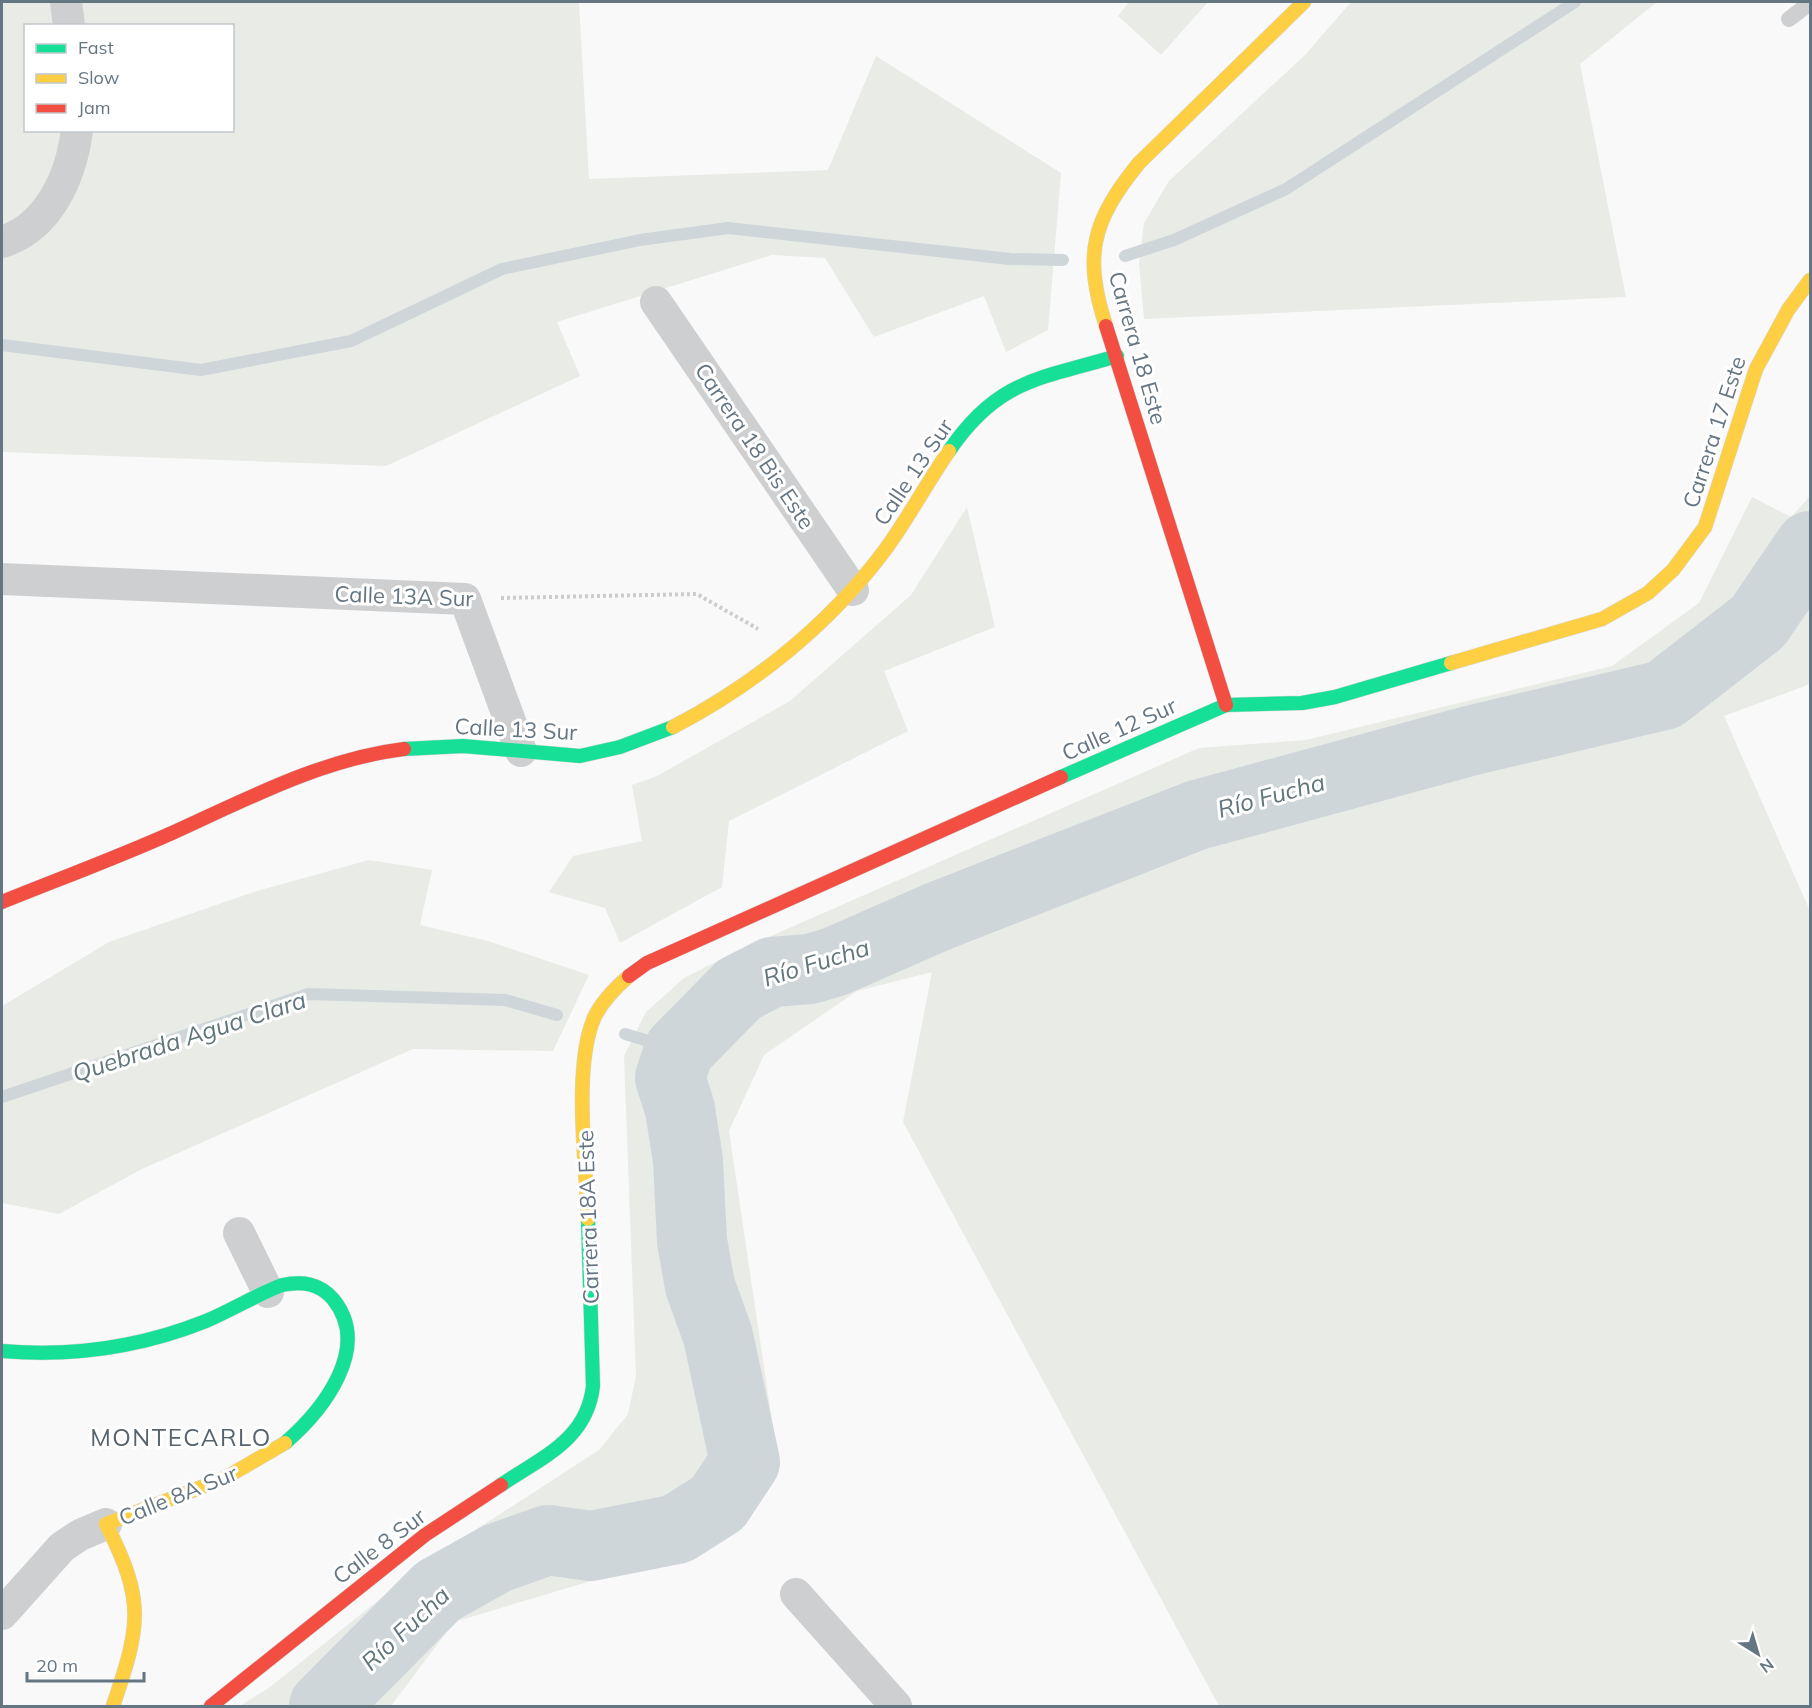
<svg xmlns="http://www.w3.org/2000/svg" width="1812" height="1708" font-family="Mulish,sans-serif">
	<style>
		.green { fill: #e8ebe6; fill-rule: evenodd }
		.lines { fill: none; stroke-linecap: round; stroke-linejoin: round }
		.stream { stroke: #ced6d9; stroke-width: 12 }
		.river { stroke: #ced6d9; stroke-width: 70 }
		.fast-casing { stroke: #d5d6d7; stroke-width: 15 }
		.slow-casing { stroke: #d5d6d7; stroke-width: 15 }
		.jam-casing { stroke: #d5d6d7; stroke-width: 15 }
		.path { stroke: #cbcccd; stroke-width: 4; stroke-dasharray: 3 3; stroke-linecap: butt }
		.lane { stroke: #cecfd0; stroke-width: 16 }
		.street { stroke: #cecfd0; stroke-width: 32 }
		.fast { stroke: #16e098; stroke-width: 14 }
		.slow { stroke: #ffcf43; stroke-width: 14 }
		.jam { stroke: #f24e42; stroke-width: 14 }
		.labels { text-anchor: middle; dominant-baseline: central; stroke-width: 6; stroke-linejoin: round; paint-order: stroke }
		.street-label { font-size: 22px; fill: #657683; stroke: #fff }
		.water-label { font-size: 24px; font-style: italic; fill: #60757c; stroke: #fff }
		.neighbourhood-label { font-size: 24px; letter-spacing: 1.5px; fill: #57646e; stroke: #fff }
	</style>
	<rect width="100%" height="100%" fill="#f9f9f9"/>
	<path class="green" d="M2,2H579L589,179L828,170L876,56L1061,173L1048,330L1006,352L984,296L874,337L825,258L772,255L557,322L580,376L386,466L2,452ZM26,26H232V130H26Z
		M1129,2H1208L1161,55L1118,16Z
		M1351,2H1657L1580,64L1626,297L1144,319L1139,263L1144,223L1169,181L1305,55Z
		M1810,496V684L1724,716L1810,911V1706H1219L903,1122L932,972L857,991L764,1055L729,1131L773,1428L734,1528L634,1568L454,1622L391,1706H240L270,1687L426,1562L599,1450L628,1414L636,1376L624,1056L646,1012L684,978L737,951L1199,748L1306,740L1612,666L1699,603L1752,497L1791,517Z
		M967,507L995,627L884,671L908,731L729,821L722,887L620,943L605,908L549,892L573,856L642,841L632,785L657,776L790,701L911,595Z
		M369,860L432,870L420,925L488,941L589,975L553,1051L413,1049L142,1169L59,1214L2,1203V1006L109,942L257,891Z"/>
	<g class="lines">
		<path class="stream" d="M1125,256L1174,240L1286,189L1575,2
			M2,345L201,370L351,341L502,269L640,240L728,228L1010,259L1063,260
			M625,1034L679,1050
			M2,1097L308,994L505,1000L557,1015"/>
		<path class="river" d="M324,1706L438,1591L497,1558L548,1540L591,1546L677,1529L718,1503L745,1462L718,1336L700,1286L692,1241L688,1161L680,1109L670,1078L679,1050L739,989L772,972L810,969L834,962L939,916L1197,815L1473,740L1664,695L1758,622L1810,546"/>
		<g class="fast-casing">
			<path id="fast" d="M949,451C998,379 1040,379 1117,356
				M404,749L463,746L580,756L620,747L673,727
				M1061,777L1226,705L1302,703L1335,697L1451,663
				M2,1351C72,1357 141,1347 206,1321C232,1310 256,1295 282,1285C302,1281 319,1283 333,1299C373,1348 322,1411 285,1443
				M501,1485C542,1457 587,1440 593,1386L588,1219"/>
		</g>
		<g class="slow-casing">
			<path id="slow" d="M1106,326C1083,255 1092,221 1139,163L1304,2
				M1451,663L1602,619L1648,593L1673,570L1705,527L1756,369L1788,310L1810,280
				M673,727C754,685 827,626 882,554C907,521 926,484 949,451
				M588,1219C586,1163 573,1068 594,1018C602,1001 615,988 629,976
				M113,1706C140,1626 146,1602 106,1524L225,1478L285,1443"/>
		</g>
		<g class="jam-casing">
			<path id="jam" d="M1106,326L1226,705
				M2,902C59,879 116,858 172,833C247,799 322,759 404,749
				M629,976L647,963L1061,777
				M211,1706L425,1535L501,1485"/>
		</g>
		<path class="path" d="M501,598L697,594L758,629"/>
		<path class="lane" d="M1789,19L1810,3"/>
		<path class="street" d="M66,2L69,26
			M2,242C49,227 71,177 77,130
			M656,302L853,590
			M2,579L465,599L521,751
			M239,1233L268,1292
			M796,1594L896,1706
			M2,1614L62,1547L80,1535L106,1524"/>
		<use href="#fast" class="fast"/>
		<use href="#slow" class="slow"/>
		<use href="#jam" class="jam"/>
	</g>
	<g class="labels">
		<g class="street-label">
			<text transform="translate(1138 348) rotate(74)">Carrera 18 Este</text>
			<text transform="translate(1714 432) rotate(-72)">Carrera 17 Este</text>
			<text transform="translate(755 446) rotate(56)">Carrera 18 Bis Este</text>
			<text transform="translate(913 472) rotate(-56)">Calle 13 Sur</text>
			<text transform="translate(404 596) rotate(2)">Calle 13A Sur</text>
			<text transform="translate(516 729) rotate(3)">Calle 13 Sur</text>
			<text transform="translate(1119 729) rotate(-24)">Calle 12 Sur</text>
			<text transform="translate(588 1217) rotate(-92)">Carrera 18A Este</text>
			<text transform="translate(178 1495) rotate(-22)">Calle 8A Sur</text>
			<text transform="translate(379 1546) rotate(-37)">Calle 8 Sur</text>
		</g>
		<g class="water-label">
			<text transform="translate(1271 795) rotate(-15)">Río Fucha</text>
			<text transform="translate(816 962) rotate(-17)">Río Fucha</text>
			<text transform="translate(189 1036) rotate(-18)">Quebrada Agua Clara</text>
			<text transform="translate(405 1628) rotate(-43)">Río Fucha</text>
		</g>
		<g class="neighbourhood-label">
			<text x="181" y="1437">MONTECARLO</text>
		</g>
	</g>
	<rect width="1812" height="1708" fill="none" stroke="#657683" stroke-width="6"/>
	<rect x="24" y="24" width="210" height="108" fill="#ffffff" stroke="#c1c8cd" stroke-width="1.5"/>
	<rect x="36" y="44" width="30" height="9" fill="#16e098" stroke="#c1c8cd" stroke-width="1.5"/>
	<text x="78" y="54" font-size="18" fill="#657683">Fast</text>
	<rect x="36" y="74" width="30" height="9" fill="#ffcf43" stroke="#c1c8cd" stroke-width="1.5"/>
	<text x="78" y="84" font-size="18" fill="#657683">Slow</text>
	<rect x="36" y="104" width="30" height="9" fill="#f24e42" stroke="#c1c8cd" stroke-width="1.5"/>
	<text x="78" y="114" font-size="18" fill="#657683">Jam</text>
	<g transform="translate(1758 1654) rotate(143)" stroke="#ffffff" stroke-width="4.5" paint-order="stroke">
	<path d="M0-4.5L10 22L0 15L-10 22Z" fill="#657683"/>
	<text y="-9" font-size="16" font-weight="bold" text-anchor="middle" fill="#657683">N</text>
	</g>
	<path d="M27 1672v9h117v-9" fill="none" stroke="#657683" stroke-width="3"/>
	<text x="36" y="1672" font-size="18" fill="#657683" stroke="#ffffff" stroke-width="4.5" paint-order="stroke">20 m</text>
</svg>
